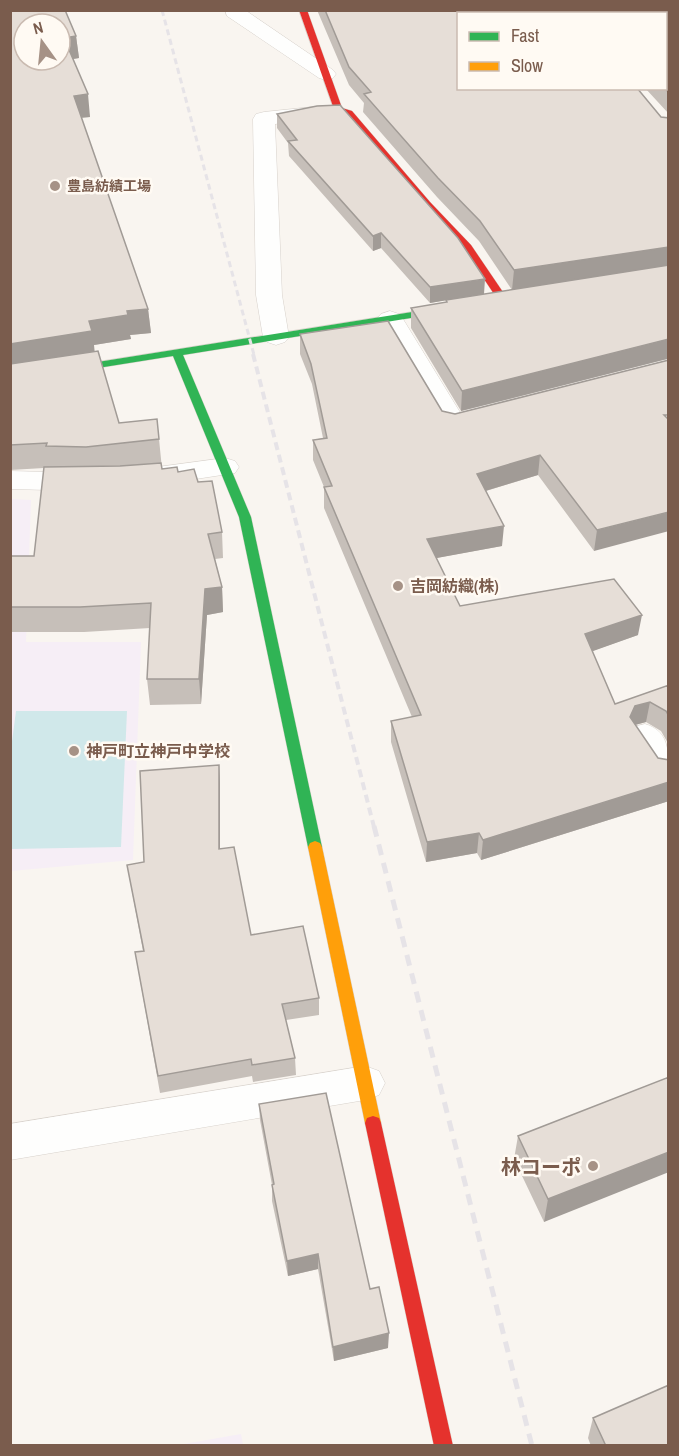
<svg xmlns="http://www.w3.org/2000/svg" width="679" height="1456" font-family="'Archivo Narrow','Noto Sans JP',sans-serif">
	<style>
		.education { fill: #f6eef6 }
		.water { fill: #d0e8ea }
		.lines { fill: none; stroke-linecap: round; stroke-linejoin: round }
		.street-casing { stroke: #d7d1cb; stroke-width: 1 }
		.fast-casing { stroke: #d9d2cb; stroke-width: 1 }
		.slow-casing { stroke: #d9d2cb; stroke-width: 1 }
		.jam-casing { stroke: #d9d2cb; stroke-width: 1 }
		.street { fill: #fefefd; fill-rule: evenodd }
		.fast { fill: #30b455; fill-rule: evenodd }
		.slow { fill: #ff9f0a; fill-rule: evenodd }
		.jam { fill: #e5322d; fill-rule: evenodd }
		.rail-far2 { stroke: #e6e3e7; stroke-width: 3; stroke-dasharray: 6 4; stroke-linecap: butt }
		.rail-far1 { stroke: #e6e3e7; stroke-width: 4; stroke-dasharray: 8 5; stroke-linecap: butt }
		.rail { stroke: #e6e3e7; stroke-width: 5; stroke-dasharray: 11 8; stroke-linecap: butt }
		.wall { fill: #c6bfb9 }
		.shaded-wall { fill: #a19b96 }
		.building { fill: #e6ded7; stroke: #a19b96; stroke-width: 1.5; fill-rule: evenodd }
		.poi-dot { fill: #a69286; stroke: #fffaf3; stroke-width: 2 }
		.labels { text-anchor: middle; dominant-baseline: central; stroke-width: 5; stroke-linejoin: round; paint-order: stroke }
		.far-poi-label { font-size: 14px; font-weight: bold; fill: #7a5c4d; stroke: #fffaf3; text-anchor: start }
		.poi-label { font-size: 16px; font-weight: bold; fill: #7a5c4d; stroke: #fffaf3; text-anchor: start }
		.near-poi-label { font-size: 20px; font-weight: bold; fill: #7a5c4d; stroke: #fffaf3; text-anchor: end }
	</style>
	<rect width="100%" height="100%" fill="#f9f5f0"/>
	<path class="education" d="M10,499L31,500L26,642H141L133,860L11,871Z
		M241,1434L243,1445H178Z"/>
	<path class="water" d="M16,711H127L121,847L11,849L10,757Z"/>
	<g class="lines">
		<g class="street-casing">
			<path id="street" d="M225,10H245L333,70L336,74L333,78L326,80L319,78L227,16Z
				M322,106L330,107L333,112L330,117L275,124L282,295L289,337L285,342L276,345L267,342L263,337L256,295L253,119L256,114L264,112Z
				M390,311L399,314L403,319L461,414L483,409L493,411L497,417L493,423L453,432L443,430L377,319L381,314Z
				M225,458L235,461L239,467L235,473L150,486L140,483L136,477L140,471L150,468Z
				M10,471L87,473L97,476L101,482L97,488L87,491L10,489Z
				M645,724C672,732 668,756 668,780L656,777L628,736L633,727Z
				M365,1066L379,1071L385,1083L379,1095L365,1100L10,1160V1124Z"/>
		</g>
		<g class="fast-casing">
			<path id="fast" d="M456,305L461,308L460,310L183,355L251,517L322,847L320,851H310L308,847L239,517L173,356L10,382V376Z"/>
		</g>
		<g class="slow-casing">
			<path id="slow" d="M315,841L320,843L322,847L381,1123L379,1128L373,1130L367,1128L365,1123L308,847L310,843Z"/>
		</g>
		<g class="jam-casing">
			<path id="jam" d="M299,10H307L342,108L352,111L430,202L471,245L509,301L508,303H500L464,249L424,206L346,115L335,112Z
				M373,1116L379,1118L381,1123L453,1446H434L365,1123L367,1118Z"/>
		</g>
		<use href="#street" class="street"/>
		<use href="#fast" class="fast"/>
		<use href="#slow" class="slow"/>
		<use href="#jam" class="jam"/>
		<path class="rail-far2" d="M162,10L254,355"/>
		<path class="rail-far1" d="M253,354L374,827"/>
		<path class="rail" d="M374,826L532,1446"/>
	</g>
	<path class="wall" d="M10,10L76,36L79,58L73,59L90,117L81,118L148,309L151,333L130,335L131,339L94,345V351L119,423L157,419L162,469L178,472L198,482L222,532L223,558L215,559L222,587L223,612L207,615L201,704L150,705L147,679L150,628L84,632H10V556H34L44,468L10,470Z
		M317,10H669V114L645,88H666V14H459L661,117L669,118V360L667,359L461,411L411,328V308L446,302V300L430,303L381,248L373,251L289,156L288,143L277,128V114L484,294L512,290L479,241L437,197L363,112L364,103L349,85Z
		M300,334L442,411L455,414L669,360L594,551L538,475L486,491L502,546L436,558L460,606L638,635L592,651L615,704L669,685V745L661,731L646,722L635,725L658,758L669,760V801L481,860L477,853L426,862L391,742V721L412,717L324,508V487L313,460V440L323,438L312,384L300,354Z
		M219,765L220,783V849L251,935L319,998V1015L286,1020L295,1058L296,1075L253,1082L252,1076L160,1093L135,952L143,951L127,865L144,862Z
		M669,1077L544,1222L514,1159L518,1136Z
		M259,1104L370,1289L388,1348L334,1361L318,1269L288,1276L272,1201V1185L260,1120Z
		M593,1418L669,1446H591L588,1438Z"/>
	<path class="shaded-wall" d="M76,36L79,58L67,60L64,38Z
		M88,94L90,117L76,118L74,96Z
		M381,233V248L373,251V236Z
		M669,247L668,266L512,290L514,270Z
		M485,279L484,294L430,303V287Z
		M148,309L151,333L130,335L131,339L94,345L95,355L10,369V344L89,321L127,311Z
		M669,339L667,359L461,411L462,391Z
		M540,455L538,475L475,494L477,474Z
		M669,512V531L594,551L597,530Z
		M504,526L502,546L426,560L427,539Z
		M222,587L223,612L207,615L201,704L199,679L205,589Z
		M642,615L638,635L582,655L585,634Z
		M650,702L646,722L631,726L630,717L635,706Z
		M219,765L220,783V867L219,849Z
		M669,782V801L481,860L483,840Z
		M479,833L477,853L426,862L427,842Z
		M669,1152V1172L544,1222L548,1199Z
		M318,1254V1269L288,1276L287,1261Z
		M389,1333L388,1348L334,1361L333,1347Z"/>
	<path class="building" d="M10,10H65L76,36L64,38L88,94L74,96L148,309L127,311L128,315L89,321L92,331L10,344ZM24,24H60V60H24Z
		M325,10H669V44L667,43L666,57L669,58V93L665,88L666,14H459V88H637L661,117L669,118V247L514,270L480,221L438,178L364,94L371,92L349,67Z
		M340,105L458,238L485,279L430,287L381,233L373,236L288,141L297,140L277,114L317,106Z
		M669,265V339L462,391L411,308L447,302L446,300Z
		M388,321L442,411L455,414L669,360V415H664L669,420V512L597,530L540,455L477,474L504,526L427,539L460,606L614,579L642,615L585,634L615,704L669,685V716L666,711L650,702L635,706L630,717L658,758L669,760V782L483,840L479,833L427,842L391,721L421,715L324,487L332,486L313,440L327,438L311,364L300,334Z
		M98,351L119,423L157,419L159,439L86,447L46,446L47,443L10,445V364Z
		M161,463L162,469L177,467L178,472L194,469L198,482L212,481L222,532L208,534L222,587L205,589L199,679H147L151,603L80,607H10V556H34L44,467L120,466Z
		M219,765V849L234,847L251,935L303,926L319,998L282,1004L295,1058L252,1065L251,1059L158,1076L135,952L144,951L127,865L144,862L140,771Z
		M669,1077V1152L548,1199L518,1136Z
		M326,1093L370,1289L379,1287L389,1333L333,1347L318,1254L287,1261L272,1185L274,1184L259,1104Z
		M669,1385V1446H606L593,1418Z"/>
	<g class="poi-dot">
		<circle cx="55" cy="186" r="6"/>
		<circle cx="398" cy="586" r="6"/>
		<circle cx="74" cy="751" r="6"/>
		<circle cx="593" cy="1166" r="6"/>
	</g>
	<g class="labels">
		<g class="far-poi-label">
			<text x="67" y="186">豊島紡績工場</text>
		</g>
		<g class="poi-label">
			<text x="410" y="586">吉岡紡織(株)</text>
			<text x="86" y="751">神戸町立神戸中学校</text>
		</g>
		<g class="near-poi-label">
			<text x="581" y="1166">林コーポ</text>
		</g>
	</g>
	<rect width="679" height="1456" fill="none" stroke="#7a5c4d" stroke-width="24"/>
	<rect x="457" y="12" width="210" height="78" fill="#fffaf3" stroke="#cabbb1" stroke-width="1.5"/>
	<rect x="469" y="32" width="30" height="9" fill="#30b455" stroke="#cabbb1" stroke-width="1.5"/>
	<text x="511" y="42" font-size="18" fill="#7a5c4d">Fast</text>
	<rect x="469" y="62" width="30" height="9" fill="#ff9f0a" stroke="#cabbb1" stroke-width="1.5"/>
	<text x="511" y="72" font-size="18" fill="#7a5c4d">Slow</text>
	<g transform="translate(42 42) rotate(345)"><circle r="28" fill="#fffaf3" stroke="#cabbb1" stroke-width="1.5"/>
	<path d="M0-4.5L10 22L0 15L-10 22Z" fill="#a69286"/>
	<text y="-9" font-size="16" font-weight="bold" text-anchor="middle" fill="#7a5c4d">N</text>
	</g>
</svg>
